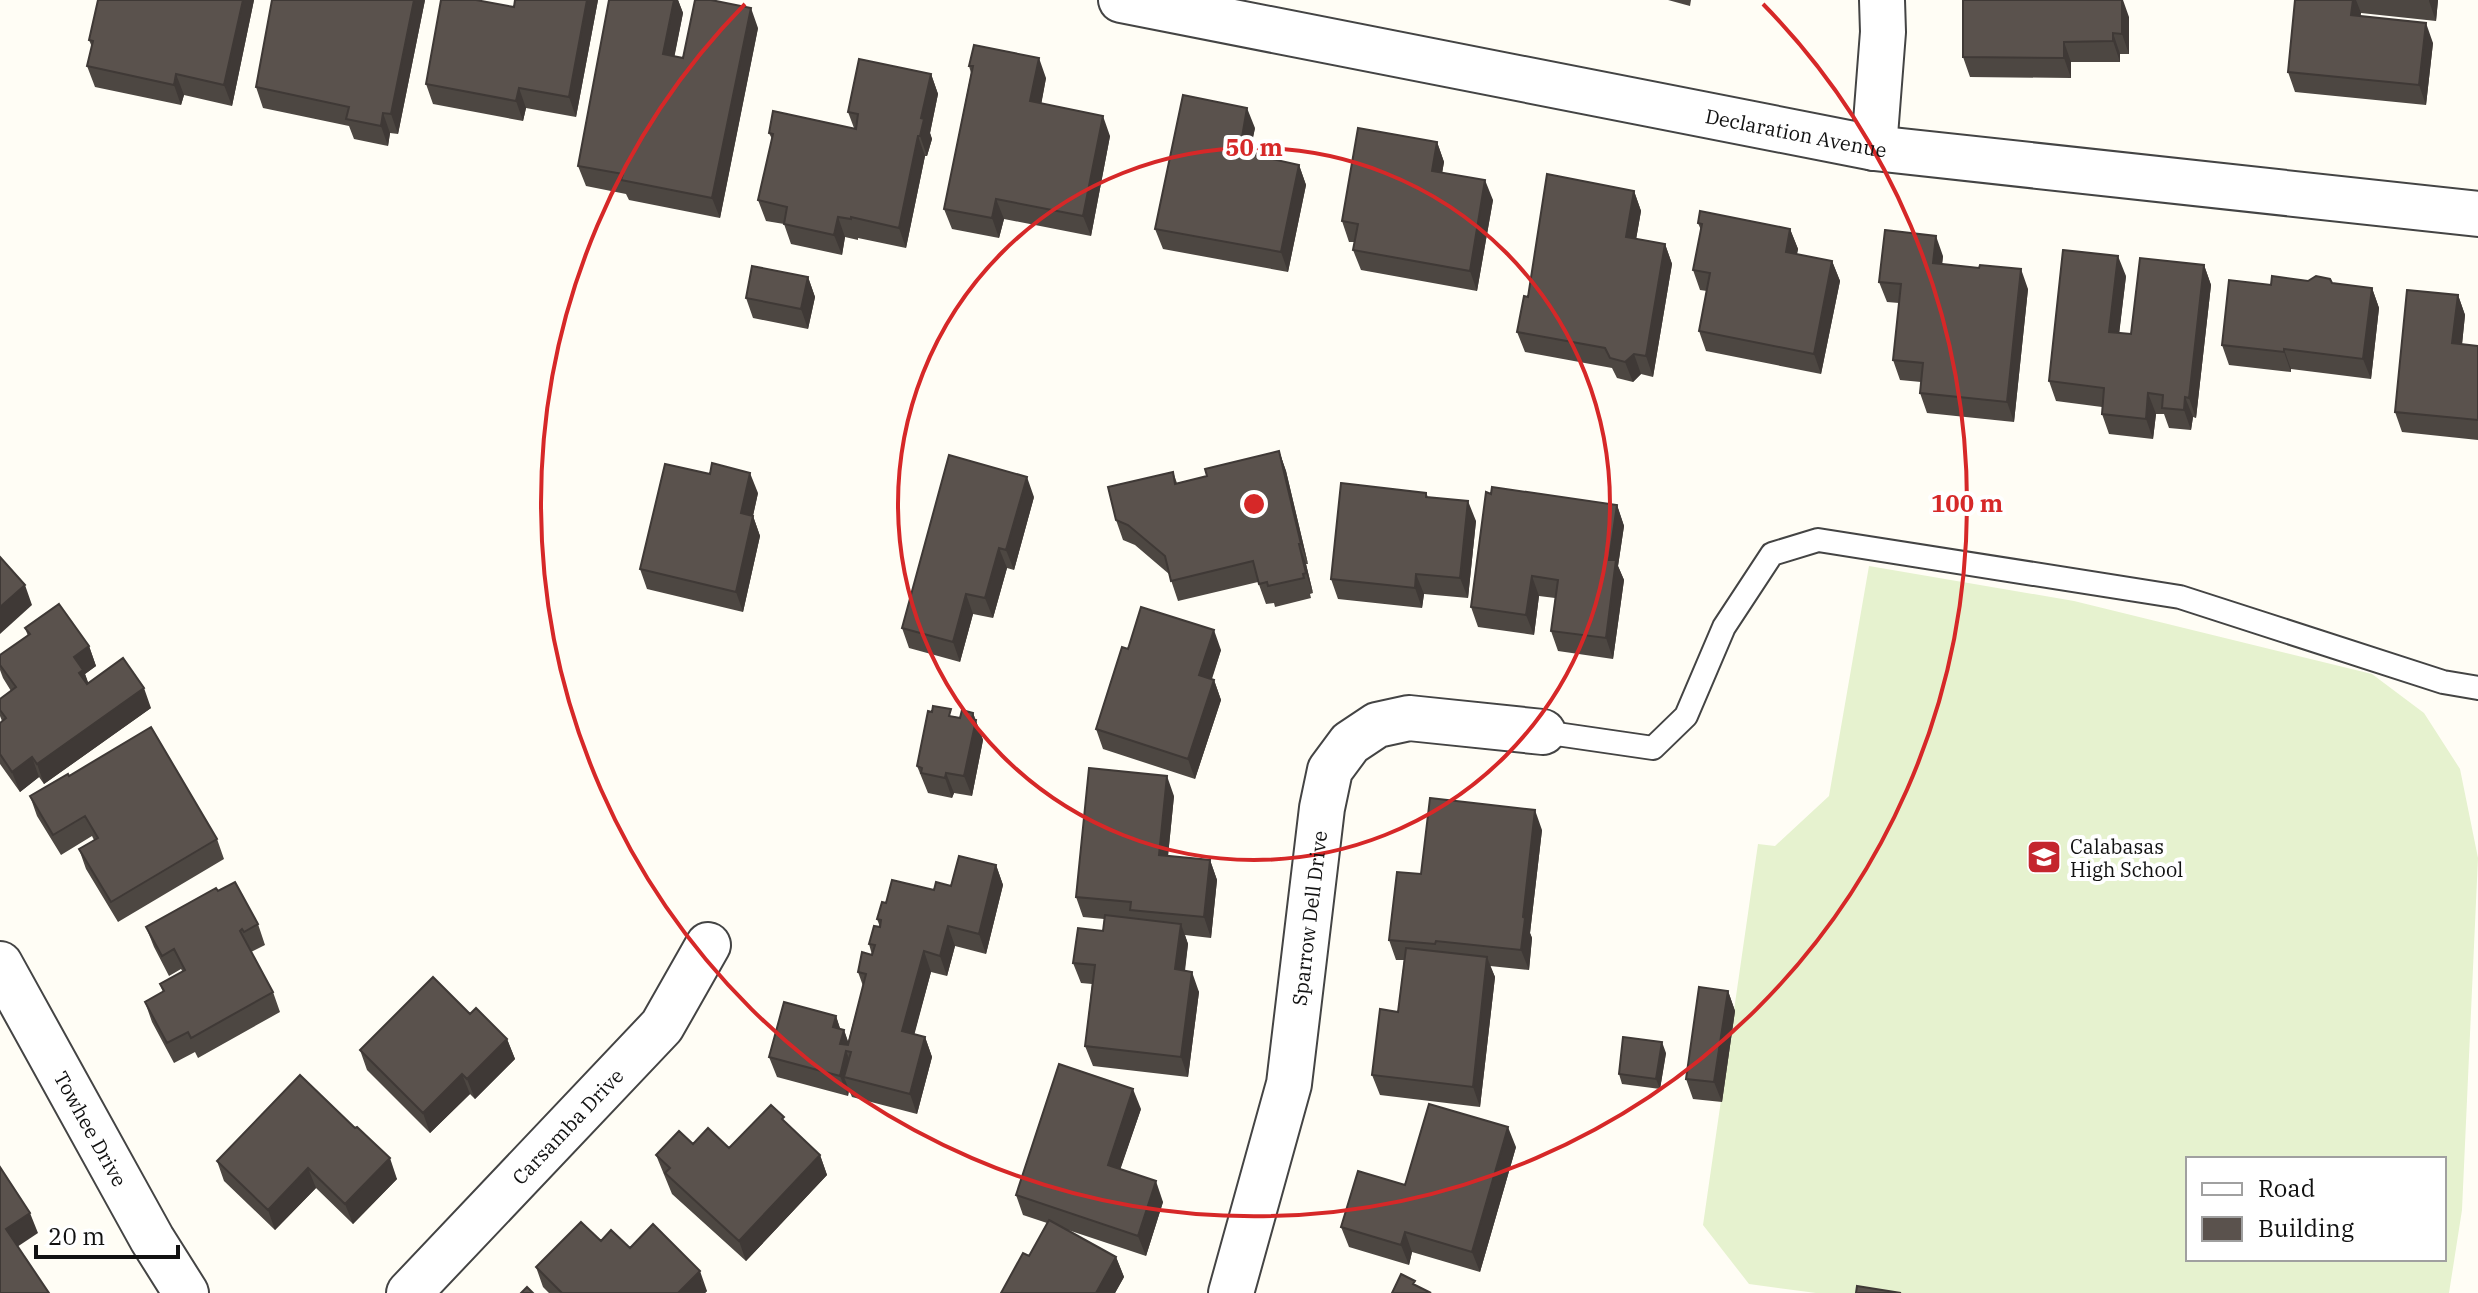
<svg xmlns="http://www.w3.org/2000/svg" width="2478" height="1293" font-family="'IBM Plex Serif',serif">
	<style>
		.pitch { fill: #e6f2cf; fill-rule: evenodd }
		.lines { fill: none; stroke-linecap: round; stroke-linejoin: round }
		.lane-casing { stroke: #444; stroke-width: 26 }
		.street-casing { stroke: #444; stroke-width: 48 }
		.lane { stroke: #fff; stroke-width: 22 }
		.street { stroke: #fff; stroke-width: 44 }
		.wall { fill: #4d4742 }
		.shaded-wall { fill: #3f3936 }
		.building { fill: #5a524d; stroke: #3f3936; stroke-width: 2 }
		.ring { fill: none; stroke: #d62828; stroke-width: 4 }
		.labels { text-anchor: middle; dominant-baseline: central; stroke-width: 8; stroke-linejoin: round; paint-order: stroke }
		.street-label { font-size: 20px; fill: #111; stroke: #fff }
		.poi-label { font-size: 20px; fill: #111; stroke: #fff; text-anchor: start }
		.centre { fill: #d62828; stroke: #fff; stroke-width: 4 }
		.ring-label { font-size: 24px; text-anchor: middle; font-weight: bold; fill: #d62828; stroke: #fff; stroke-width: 8; stroke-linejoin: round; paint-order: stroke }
	</style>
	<rect width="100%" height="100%" fill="#fffdf5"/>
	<path class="pitch" d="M1869,566L2074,601L2372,674L2424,713L2460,769L2478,858L2462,1210L2449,1293H1816L1749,1284L1703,1225L1758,844L1775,846L1829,796ZM2188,1159H2444V1259H2188Z"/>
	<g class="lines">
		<g class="lane-casing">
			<path id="lane" d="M1543,732L1653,748L1686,716L1724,627L1772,554L1818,540L2180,597L2443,682L2478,688"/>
		</g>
		<g class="street-casing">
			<g id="street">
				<path id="s1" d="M1121,0L1874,148L2478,214"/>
				<path d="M1874,148L1883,32L1882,0"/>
				<path id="s2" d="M0,964L152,1239L186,1293"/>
				<path id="s3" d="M409,1293L662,1026L708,945"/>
				<path id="s4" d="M1231,1293L1289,1084L1322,808L1330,770L1350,743L1377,725L1409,718L1543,732"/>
			</g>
		</g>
		<use href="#lane" class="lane"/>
		<use href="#street" class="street"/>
	</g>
	<path class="wall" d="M98,0H254L232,106L184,95L181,105L95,87L87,66L92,47L89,40Z
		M425,0L398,134L390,133L388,146L354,139L349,126L263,108L256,87Z
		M598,0L576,117L526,108L523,121L433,104L426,84L514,7Z
		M609,0H678L683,13L674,57L683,58L758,28L720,218L629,200L626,194L586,186L578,166Z
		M1668,0H1691L1690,6Z
		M2295,0H2438L2436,21L2361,13L2360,16L2433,43L2426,105L2295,92L2288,72Z
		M2129,17V54H2120V62H2071V78L1970,77L1963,57Z
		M969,66L1046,78L1041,104L1110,136L1091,236L1004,219L999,238L952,229L944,209L971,73Z
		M931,74L938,94L930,133L932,139L927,156H925L906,248L858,238V240L845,237L842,255L791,244L784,224L766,221L758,200L772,139L769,133L854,128L848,112Z
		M1255,128L1251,145L1259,156L1299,165L1306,185L1288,272L1163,249L1155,229Z
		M1437,142L1444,162L1442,173L1493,200L1477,291L1361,270L1353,250L1355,242H1349L1342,221Z
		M1634,191L1641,211L1636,239L1665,244L1672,264L1653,377L1641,374L1633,382L1617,378L1612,368L1525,352L1517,332L1528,297Z
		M1698,223L1790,229L1798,249L1797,254L1832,261L1840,281L1821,374L1706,351L1699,331L1707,291L1700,290L1693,270L1701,230Z
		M1943,256L1942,264L2028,289L2014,422L1927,413L1920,393L1921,382L1900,380L1893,360L1899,303L1887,302L1879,282Z
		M2204,265L2211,285L2196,418L2193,417L2191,430L2169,428L2164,414H2156L2153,439L2109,434L2102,414V407L2056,401L2049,381L2126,276L2119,333L2131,334Z
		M808,277L815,297L808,329L753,318L746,298Z
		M2332,283L2372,288L2379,308L2371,379L2291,369V372L2229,365L2222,345L2271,285Z
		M2458,295L2465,315L2462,344L2478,346V440L2402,432L2395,412Z
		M1279,451L1286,471L1308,564H1306L1313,593L1310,594L1311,598L1275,607L1274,603L1266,604L1258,582L1178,601L1169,574L1135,545L1123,540L1116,520L1173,472L1177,483L1207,476Z
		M758,493L753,516L760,536L743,612L647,589L640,569Z
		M1426,493L1428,497L1476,521L1468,598L1424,594L1422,608L1338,599L1331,579Z
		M1491,494L1617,505L1624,526L1618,566L1624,580L1613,659L1558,651L1551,631L1555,598L1539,596L1534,635L1478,627L1471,607Z
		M1034,497L1014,570L1007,568L993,618L973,614L960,662L909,648L902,628Z
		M25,628L89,646L96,666L85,674L88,683L151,708L44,784L39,777L20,792L0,764V723L2,721L0,716V699L11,691L3,678L0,670V655L28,636Z
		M1128,649L1221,650L1212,679L1214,680L1221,700L1195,779L1103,749L1096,729Z
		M973,713L983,740L972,796L954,793L952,798L928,793L917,766L953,716L960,718Z
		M69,776L217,839L224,859L118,922L86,869L79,849L94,840L92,836L61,855L37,816L30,796Z
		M1174,796L1168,856L1210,860L1217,880L1211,938L1185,935L1188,944L1185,971L1199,992L1188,1077L1093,1066L1085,1046L1092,984L1081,983L1073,963L1103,931L1104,919L1083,917L1076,897Z
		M1542,830L1530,933L1532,938L1529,970L1490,966L1495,977L1480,1107L1380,1095L1372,1075L1398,1012L1404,960H1396L1389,940L1421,874Z
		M996,865L1003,885L986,954L955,946L947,976L931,972L914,1034L925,1037L932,1057L917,1114L852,1097L849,1090L848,1096L777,1077L769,1057L836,1016L840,1029L844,1030L848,1042L863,986L858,972L872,955L869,944L880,927L877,919L886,903L951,886Z
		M218,891L258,924L265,945L251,952L273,992L280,1012L198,1058L195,1052L174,1063L152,1022L145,1002L163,992L160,984L183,972L181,969L169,976L154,947L146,927Z
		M1728,991L1735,1011L1722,1102L1693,1099L1686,1079Z
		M470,1014L507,1039L515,1059L475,1099L470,1094L430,1133L367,1070L360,1050Z
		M1666,1053L1660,1089L1622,1084L1619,1074Z
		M300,1075L397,1179L353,1224L316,1188L275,1230L224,1181L217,1161Z
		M1141,1109L1120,1169L1163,1202L1146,1256L1068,1230L1116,1257L1124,1277L1115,1293H1001L1029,1256L1047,1223L1023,1215L1016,1195Z
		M786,1123L820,1155L827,1175L746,1261L672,1194L656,1155L693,1144L729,1148Z
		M1516,1147L1480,1272L1412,1252L1409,1265L1349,1247L1341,1227L1405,1185Z
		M601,1241L630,1248L707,1291L705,1293H549L543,1287L536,1267Z"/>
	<path class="shaded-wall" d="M243,0H254L232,106L224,85Z
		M414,0H425L398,134L391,114Z
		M587,0H598L576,117L569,97Z
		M674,0H678L683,13L671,74L663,54Z
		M2122,0H2123L2129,17V54L2122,34Z
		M2353,0H2356L2361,13L2358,35L2351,15Z
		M2429,0H2438L2436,21L2429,1Z
		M751,8L758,28L720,218L712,198Z
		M2426,23L2433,43L2426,105L2419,85Z
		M2113,33L2120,54V62L2113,41Z
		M2064,42L2071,62V78L2064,58Z
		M1039,58L1046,78L1038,122L1030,101Z
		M176,74L184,95L181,105L174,85Z
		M931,74L938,94L930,133L932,139L927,156L920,136L921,118Z
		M519,88L526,108L523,121L516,101Z
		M1247,108L1255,128L1248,163L1241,143Z
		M383,113L390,133L388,146L381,126Z
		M1103,116L1110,136L1091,236L1083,216Z
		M918,136L925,156L906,248L899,228Z
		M1437,142L1444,162L1439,191L1432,171Z
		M1299,165L1306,185L1288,272L1281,252Z
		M1485,180L1493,200L1477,291L1470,271Z
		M1634,191L1641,211L1633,257L1626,237Z
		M996,199L1004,219L999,238L992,218Z
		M838,217L845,237L842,255L834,235Z
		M1790,229L1798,249L1793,272L1786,252Z
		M1936,236L1943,256L1940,283L1933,263Z
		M1665,244L1672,264L1653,377L1646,356Z
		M2118,256L2126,276L2117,352L2109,332Z
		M1832,261L1840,281L1821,374L1814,354Z
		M2204,265L2211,285L2196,418L2189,398Z
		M2021,269L2028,289L2014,422L2007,402Z
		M808,277L815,297L808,329L801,309Z
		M2372,288L2379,308L2371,379L2363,359Z
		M2458,295L2465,315L2460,364L2452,343Z
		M2284,349L2291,369V372L2284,352Z
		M1634,354L1641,374L1633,382L1625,362Z
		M2148,393L2156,414L2153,439L2146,419Z
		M2185,397L2193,417L2191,430L2184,410Z
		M1279,451L1286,471L1308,564L1301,544Z
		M750,473L758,493L749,533L741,513Z
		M1027,477L1034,497L1014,570L1006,550Z
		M1468,501L1476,521L1468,598L1460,578Z
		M1617,505L1624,526L1618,566L1624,580L1613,659L1606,638L1609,560Z
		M753,516L760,536L743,612L736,592Z
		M1299,544L1306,564L1313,593L1306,573Z
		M999,548L1007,568L993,618L985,598Z
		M1416,574L1424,594L1422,608L1415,588Z
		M1532,576L1539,596L1534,635L1526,615Z
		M25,585L32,605L0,634V607Z
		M966,594L973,614L960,662L953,642Z
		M1214,630L1221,650L1206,695L1199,675Z
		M89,646L96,666L85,674L91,690L86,693L74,657Z
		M1214,680L1221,700L1195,779L1188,759Z
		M144,688L151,708L44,784L37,764Z
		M973,713L983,740L972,796L964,776Z
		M32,757L39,777L20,792L12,772Z
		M946,773L954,793L952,798L945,778Z
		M1167,776L1174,796L1166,875L1159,855Z
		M1535,810L1542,830L1530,933L1532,938L1529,970L1521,950L1523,917Z
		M1210,860L1217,880L1211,938L1204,917Z
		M996,865L1003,885L986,954L979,934Z
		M1181,924L1188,944L1182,989L1175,969Z
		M948,926L955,946L947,976L940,956Z
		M924,951L931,972L910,1051L902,1031Z
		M1487,957L1495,977L1480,1107L1473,1087Z
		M1192,972L1199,992L1188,1077L1181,1057Z
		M1728,991L1735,1011L1722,1102L1714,1082Z
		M836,1016L842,1034L844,1030L851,1050L846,1051L854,1071L844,1077L849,1090L848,1096L840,1076L833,1027Z
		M925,1037L932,1057L917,1114L910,1094Z
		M507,1039L515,1059L475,1099L467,1079Z
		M1662,1042L1666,1053L1660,1089L1656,1079Z
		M462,1074L470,1094L430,1133L423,1113Z
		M1133,1089L1141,1109L1115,1185L1108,1165Z
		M1508,1127L1516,1147L1480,1272L1472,1252Z
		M820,1155L827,1175L746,1261L739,1241Z
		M390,1158L397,1179L353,1224L345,1204Z
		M308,1168L316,1188L275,1230L268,1210Z
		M1156,1181L1163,1202L1146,1256L1138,1236Z
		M30,1213L38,1233L14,1249L6,1229Z
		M1405,1232L1412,1252L1409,1265L1401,1245Z
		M1116,1257L1124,1277L1115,1293H1096Z
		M700,1271L707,1291L705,1293H678Z"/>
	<path class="building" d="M98,0H243L224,85L176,74L174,85L87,66L93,41L89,40Z
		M272,0H414L391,114L383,113L381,126L346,119L349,107L256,87Z
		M441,0H476L514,7L515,0H587L569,97L519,88L516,101L426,84Z
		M609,0H674L663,54L683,58L695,0H711L751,8L712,198L621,180L623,174L578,166Z
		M1963,0H2122V34L2113,33V41L2064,42V58L1963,57Z
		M2295,0H2353L2351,15L2426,23L2419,85L2288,72Z
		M974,45L1039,58L1030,101L1103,116L1083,216L996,199L992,218L944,209L973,66H969Z
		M859,59L931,74L921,118L924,119L920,136H918L899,228L851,217V219L838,217L834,235L784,224L787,207L758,200L773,134L769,133L773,111L856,129L858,114L848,112Z
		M1183,95L1247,108L1241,143L1255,146L1254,155L1299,165L1281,252L1155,229Z
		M1358,128L1437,142L1432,171L1485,180L1470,271L1353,250L1358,224L1342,221Z
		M1547,174L1634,191L1626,237L1665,244L1646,356L1634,354L1625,362L1610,358L1605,348L1517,332L1524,296L1528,297Z
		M1700,211L1790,229L1786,252L1832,261L1814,354L1699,331L1710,273L1693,270L1702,224L1698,223Z
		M1885,230L1936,236L1933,263L1979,268L1980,265L2021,269L2007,402L1920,393L1923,363L1893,360L1901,284L1879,282Z
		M2063,250L2118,256L2109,332L2131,334L2140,258L2204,265L2189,398L2185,397L2184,410L2162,408L2163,395L2148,393L2146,419L2102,414L2104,388L2049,381Z
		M752,266L808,277L801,309L746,298Z
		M2272,276L2308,281L2316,276L2330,279L2332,283L2372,288L2363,359L2284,349V352L2222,345L2229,280L2271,285Z
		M2407,290L2458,295L2452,343L2478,346V420L2395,412Z
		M1279,451L1301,544H1299L1306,573L1303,574L1304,578L1268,586L1267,582L1259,584L1253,561L1171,581L1165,556L1128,525L1116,520L1108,487L1173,472L1175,484L1207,476L1205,469Z
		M949,455L1027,477L1006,550L999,548L985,598L966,594L953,642L902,628Z
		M712,463L750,473L741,513L753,516L736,592L640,569L665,464L710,474Z
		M1341,483L1426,493V497L1468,501L1460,578L1416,574L1415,588L1331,579Z
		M1492,487L1617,505L1609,560H1616L1606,638L1551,631L1558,580L1532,576L1526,615L1471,607L1486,492L1491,494Z
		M0,557L25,585L0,607Z
		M59,604L89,646L74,657L83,670L79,673L87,684L123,658L144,688L37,764L32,757L12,772L0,754V723L6,718L0,710V699L16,687L0,665V655L30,634L25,628Z
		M1141,607L1214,630L1199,675L1214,680L1188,759L1096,729L1122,647L1128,649Z
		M933,706L951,709L949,716L960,718L962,710L973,713L972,719L976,720L964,776L946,773L945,778L921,773L922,768L917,766L928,711L932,712Z
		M151,727L217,839L111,902L79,849L98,838L85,816L53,835L30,796L68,774L69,776Z
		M1089,768L1167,776L1159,855L1210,860L1204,917L1130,910L1131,902L1076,897Z
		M1430,798L1535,810L1523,917L1525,918L1521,950L1436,941L1435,944L1389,940L1397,872L1421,874Z
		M959,856L996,865L979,934L948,926L940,956L924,951L902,1031L925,1037L910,1094L844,1077L851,1052L846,1051L840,1076L769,1057L784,1002L836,1016L833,1027L844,1030L840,1044L848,1045L866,974L858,972L862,952L872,955L875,945L869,944L874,926L880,927L881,920L877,919L882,902L886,903L892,880L934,890L936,882L951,886Z
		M235,882L258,924L244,932L242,929L240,931L273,992L191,1038L188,1032L167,1043L145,1002L164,991L160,984L185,970L174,949L162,956L146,927L216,888L218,891Z
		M1105,915L1181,924L1175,969L1192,972L1181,1057L1085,1046L1095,965L1073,963L1078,928L1103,931Z
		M1406,948L1487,957L1473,1087L1372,1075L1380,1009L1398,1012Z
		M433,977L470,1014L476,1008L507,1039L467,1079L462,1074L423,1113L360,1050Z
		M1699,987L1728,991L1714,1082L1686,1079Z
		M1623,1037L1662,1042L1656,1079L1619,1074Z
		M1059,1064L1133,1089L1108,1165L1156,1181L1138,1236L1016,1195Z
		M300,1075L355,1128L357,1127L390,1158L345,1204L308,1168L268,1210L217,1161Z
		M1429,1104L1508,1127L1472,1252L1405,1232L1401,1245L1341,1227L1358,1171L1405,1185Z
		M771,1105L784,1117L782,1119L820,1155L739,1241L665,1173L670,1168L656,1155L679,1131L693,1144L708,1128L729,1148Z
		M0,1167L30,1213L6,1229L49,1293H0Z
		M1049,1220L1116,1257L1096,1293H1001L1023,1253L1029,1256Z
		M581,1222L601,1241L611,1230L630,1248L653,1224L700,1271L678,1293H562L536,1267Z
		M1401,1274L1415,1281L1413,1284L1431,1293H1392Z
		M1857,1286L1901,1293H1856Z
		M527,1287L533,1293H521Z"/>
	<g class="ring">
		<circle cx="1254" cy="504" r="356"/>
		<path d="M1763 4A713 713 0 1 1 745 4"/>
	</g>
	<defs>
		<g id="school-square" transform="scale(1.8)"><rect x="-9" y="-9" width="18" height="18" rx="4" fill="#c4262e" stroke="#fff"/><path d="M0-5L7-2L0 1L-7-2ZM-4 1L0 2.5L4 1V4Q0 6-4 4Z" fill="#fff"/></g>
	</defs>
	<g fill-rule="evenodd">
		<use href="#school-square" x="2044" y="857"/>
	</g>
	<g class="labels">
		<g class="street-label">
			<text stroke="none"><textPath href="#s1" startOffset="688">Declaration Avenue</textPath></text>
			<text stroke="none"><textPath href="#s4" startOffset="384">Sparrow Dell Drive</textPath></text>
			<text stroke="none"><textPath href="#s3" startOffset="230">Carsamba Drive</textPath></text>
			<text stroke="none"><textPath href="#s2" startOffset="188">Towhee Drive</textPath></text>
		</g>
		<g class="poi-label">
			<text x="2070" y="846">Calabasas<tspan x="2070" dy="23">High School</tspan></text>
		</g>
	</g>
	<circle cx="1254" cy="504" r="12" class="centre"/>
	<g class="ring-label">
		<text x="1254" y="156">50 m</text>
		<text x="1967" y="512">100 m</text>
	</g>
	<rect x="2186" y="1157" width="260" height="104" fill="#ffffff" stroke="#a0a0a0" stroke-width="2"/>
	<rect x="2202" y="1183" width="40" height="12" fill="#ffffff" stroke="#a0a0a0" stroke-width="2"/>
	<text x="2258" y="1197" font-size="24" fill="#111111">Road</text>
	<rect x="2202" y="1217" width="40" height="24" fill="#5a524d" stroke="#a0a0a0" stroke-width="2"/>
	<text x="2258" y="1237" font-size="24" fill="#111111">Building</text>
	<path d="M36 1245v12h142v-12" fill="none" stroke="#111111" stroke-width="4"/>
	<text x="48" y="1245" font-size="24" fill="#111111" stroke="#ffffff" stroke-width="6" paint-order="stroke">20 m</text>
</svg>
